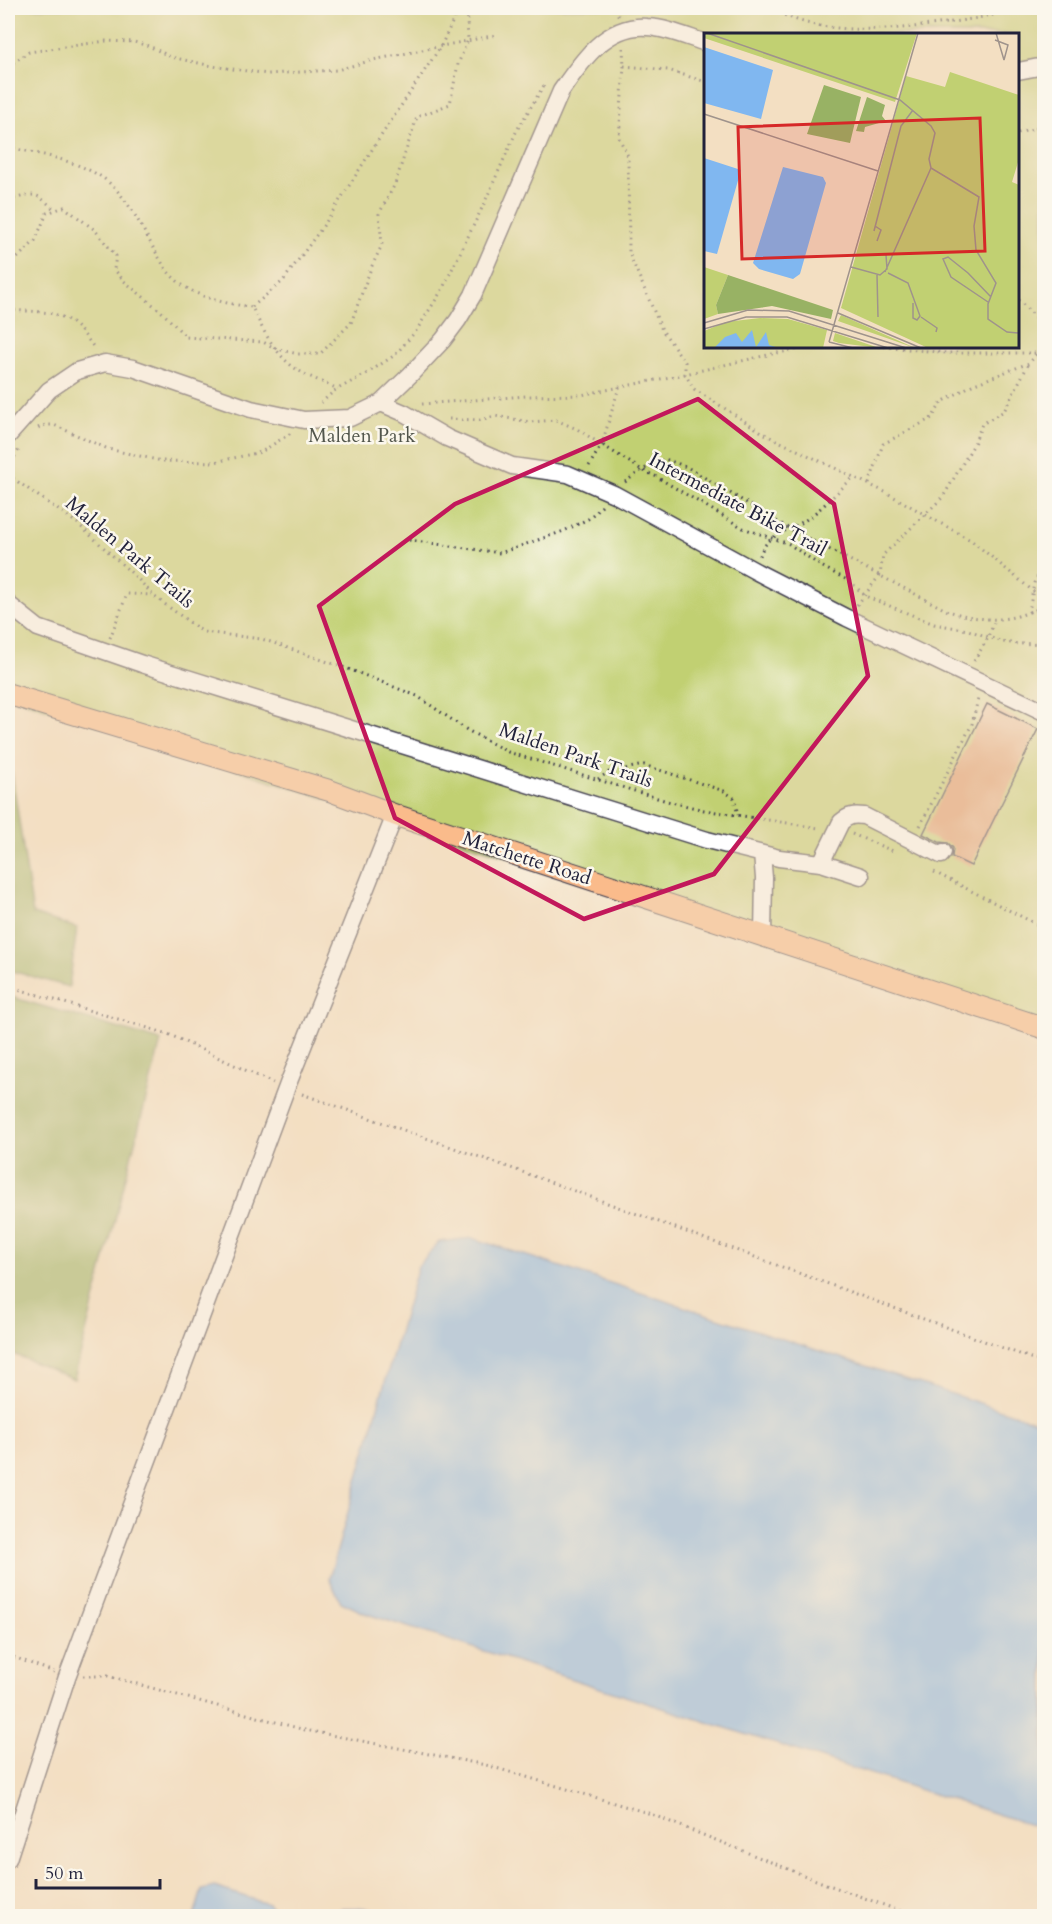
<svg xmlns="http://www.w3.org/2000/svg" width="1052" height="1924" font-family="Cardo,serif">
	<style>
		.green { fill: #c1d072; stroke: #727956; stroke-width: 1.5; fill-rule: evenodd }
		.forest { fill: #98b264; stroke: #5d6a50; stroke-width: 1.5 }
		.water { fill: #80b7f0; stroke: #516c96; stroke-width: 1.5 }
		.building { fill: #df9669 }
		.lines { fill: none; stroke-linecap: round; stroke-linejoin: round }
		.minor-casing { stroke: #413e4f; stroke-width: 19 }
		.major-casing { stroke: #413e4f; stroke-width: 23 }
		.path { stroke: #413e4f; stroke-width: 3; stroke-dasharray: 1.5 4.5; stroke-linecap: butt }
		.minor { stroke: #fff; stroke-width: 16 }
		.major { stroke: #fabb8b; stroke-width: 21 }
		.marked { fill: none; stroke: #c2185b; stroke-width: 4.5; stroke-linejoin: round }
		.labels { text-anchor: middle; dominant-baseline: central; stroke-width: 5; stroke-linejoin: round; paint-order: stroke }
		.park-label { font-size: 20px; fill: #52564c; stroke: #fbf7ec }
		.street-label { font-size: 20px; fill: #22223b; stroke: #fbf7ec }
		.inset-road { fill: none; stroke: #9f938c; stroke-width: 1.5 }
		.view { fill: #d62828; fill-opacity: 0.15; stroke: #d62828; stroke-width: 3 }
		.inset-edge { fill: none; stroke: #22223b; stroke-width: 3 }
	</style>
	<rect width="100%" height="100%" fill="#fbf7ec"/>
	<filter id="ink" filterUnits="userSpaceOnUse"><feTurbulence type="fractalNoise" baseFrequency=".0167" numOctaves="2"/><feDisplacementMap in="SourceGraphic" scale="12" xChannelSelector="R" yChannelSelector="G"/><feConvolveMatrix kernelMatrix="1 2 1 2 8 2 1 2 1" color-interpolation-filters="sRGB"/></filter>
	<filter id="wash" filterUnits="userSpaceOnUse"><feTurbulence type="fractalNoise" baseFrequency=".008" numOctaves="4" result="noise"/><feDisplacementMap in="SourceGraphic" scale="24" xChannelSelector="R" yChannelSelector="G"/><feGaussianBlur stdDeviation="1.35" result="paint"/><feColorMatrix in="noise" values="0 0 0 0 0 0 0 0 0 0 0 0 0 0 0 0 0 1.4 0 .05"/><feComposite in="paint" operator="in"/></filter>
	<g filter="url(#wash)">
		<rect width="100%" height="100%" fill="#f3dfc2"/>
		<path class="green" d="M8,8H1044V1029L8,696ZM706,34H1018V346H706Z"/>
		<path class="forest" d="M8,767L12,774L33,914L77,928L69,987L8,970Z
			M8,996L161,1041L74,1379L8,1352Z"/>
		<path class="water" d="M472,1238L1044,1424V1829L367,1614L341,1602L329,1579L418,1266L439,1242Z
			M214,1887L268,1904L275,1911L273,1916H194L202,1890Z
			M342,1908H364L389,1916H335Z"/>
		<g id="blocks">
			<path class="building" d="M987,704L1038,729L971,866L952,857L953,848L948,843L939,842L923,834Z"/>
		</g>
	</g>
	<g filter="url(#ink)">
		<use href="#blocks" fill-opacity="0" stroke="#413e4f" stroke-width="1.5"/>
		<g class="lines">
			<g class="minor-casing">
				<path id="minor" d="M1018,71L1044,66
					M381,403L404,413L447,438L512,466L568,474L614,494L757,572L847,618L1044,712
					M8,436L49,390L77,371L105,363L133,368L251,409L304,420L350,418L381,403L410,375L443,340L458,320L473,295L561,91C581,62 606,24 647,27C667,28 687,37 706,43
					M8,604L38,628L142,664L707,840L779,858L821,863L861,876
					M762,854L764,878L763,935
					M821,863L841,822C849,815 854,815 864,816L941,855L943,852
					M8,1859L67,1677L288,1084L395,815"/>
			</g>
			<g class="major-casing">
				<path id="major" d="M8,694L331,791L395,815L1044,1028"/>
			</g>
			<path class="path" d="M768,8C785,16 802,23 821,26C866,33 914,28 959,21C978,18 995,16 1013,8
				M618,16L619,8
				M623,48L624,66L619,138L628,156L629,253L662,330L685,362V374L694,389L768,436L887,493L972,541L1044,600
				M8,66L29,52L106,41L134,42L149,46L171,57L212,66L268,74L318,71L337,70L373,60L496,35
				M624,66L668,70L706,82
				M1018,133L1044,126
				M8,147C38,154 72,159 100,176C115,185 127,202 136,217C146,234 155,252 166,269C186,296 221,303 252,307C261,327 274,352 292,366C305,376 323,382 338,389
				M8,200C36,194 33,190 55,210
				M8,263L11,264L35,241L47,213L64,207L95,230L116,256L114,269L124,281L163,313L186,337L263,342L277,349L298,354H320L351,323L371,268L382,245L379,214L395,184L417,117L450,104L458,64L468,40L467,20L475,8
				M1018,300L1044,325
				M252,307L283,281L326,222L375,145L441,46L459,8
				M8,310C54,313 66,308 95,349
				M878,346L947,353H1038L1044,350
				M321,403L334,391L366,374L395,355L416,331L442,290L483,206L517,130L546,82
				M422,404L526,396L581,395L685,374L772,354L815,346
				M449,419L480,420L495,416L530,422L556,420L577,429L642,470L655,476L743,528L789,544L821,566L851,582L865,596L934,624L968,630L1003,642L1018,644L1044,643
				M38,428L45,425H54L108,449L162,461L215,462L261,452L291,433
				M589,466L602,444L619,387
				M8,467L20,448
				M8,475L77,523L137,578L155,597L203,632L262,639L351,670L417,696L467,730L508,752L667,801L704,810L819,828
				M625,482L642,470L665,459L687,467L788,528L948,611C975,619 1001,624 1029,612L1034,583L1044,565
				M869,484L883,444L932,418L942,402L972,385L1029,363L1038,353
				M409,540L500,553L564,531L588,519L602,506
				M760,556C765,535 789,531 804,521C822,509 838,491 854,477
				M857,605L880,575L883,555L943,497L974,444L982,424L1004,411L1029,363
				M1029,612L1044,607
				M110,638L127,594L152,595
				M974,661L988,638L995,620
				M598,779L609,772L644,765L724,791L734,798L738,815
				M920,826L972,724L978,699
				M852,834L893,851
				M934,872L1044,928
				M8,986L168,1034L273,1083
				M302,1094L539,1178L1044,1363
				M8,1655L54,1672
				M83,1676H108L305,1730L486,1765L648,1813L826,1884L914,1916"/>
			<use href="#minor" class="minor"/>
			<use href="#major" class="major"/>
		</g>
	</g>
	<path d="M0 0H1052V1924H0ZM698,399L834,504L868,676L714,874L584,919L395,818L319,606L455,504Z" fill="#f3dfc2" fill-opacity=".55" fill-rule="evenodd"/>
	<path class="marked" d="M698,399L834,504L868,676L714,874L584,919L395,818L319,606L455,504Z"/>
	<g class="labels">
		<g class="park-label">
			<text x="362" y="435">Malden Park</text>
		</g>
		<g class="street-label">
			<text transform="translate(738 504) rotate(28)">Intermediate Bike Trail</text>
			<text transform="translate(130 552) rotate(40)">Malden Park Trails</text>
			<text transform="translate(576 755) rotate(19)">Malden Park Trails</text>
			<text transform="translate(527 858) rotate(18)">Matchette Road</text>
		</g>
	</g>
	<g transform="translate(704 33)">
		<rect width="315" height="315" fill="#f3dfc2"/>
		<path d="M0,0H213L191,69L0,5ZM246,39L315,62V126L308,149L315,152V315H224L137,275L202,43L241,54ZM0,234L24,242L12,272L14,281L0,286ZM137,282L211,315L134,288ZM56,285L84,286L123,297L119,315H0V298L22,289ZM131,300L175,315L135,310L129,308Z" fill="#c1d072"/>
		<path d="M120,52L157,64L146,110L103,101ZM163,64L181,72L178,83L182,88L161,94L160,99L152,98ZM24,242L129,277L127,286L68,273L14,281L12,272Z" fill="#98b264"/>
		<path d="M0,14L69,37L57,86L0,70ZM0,125L37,137L13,221L0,218ZM79,134L119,144L122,150L96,241L89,246L55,236L49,230ZM48,297L52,314L62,299L65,312L75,315H10L21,304L32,300L38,309Z" fill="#80b7f0"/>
		<path class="inset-road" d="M3,0L196,67L227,93L231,100L225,126L227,135L275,164L270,193L272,217L292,250L284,271V286L303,299L315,300M292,0L300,27M291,7L304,12L300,27M0,81L174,138M171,193L177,197L173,208M170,198L197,93L209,77M147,234L176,242L183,236L182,222M181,239L227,135M184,240L204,250L216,283L213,287L209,285V270M173,242L174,284M284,269L247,244L239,226L244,224L264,240L287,264M134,280L217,315M217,284L233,295L232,299M0,290L44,277L85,278L202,315M0,296L42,284H83L184,315M125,309L214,0M125,309L149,315"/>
		<path class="view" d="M276,85L281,218L38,226L34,94Z"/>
		<rect width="315" height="315" class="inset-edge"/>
	</g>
	<rect width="1052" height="1924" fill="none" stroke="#fbf7ec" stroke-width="30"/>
	<path d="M36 1879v9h124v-9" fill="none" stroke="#22223b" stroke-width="3"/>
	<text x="45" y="1879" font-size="18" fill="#22223b" stroke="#fbf7ec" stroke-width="4.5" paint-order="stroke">50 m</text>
</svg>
